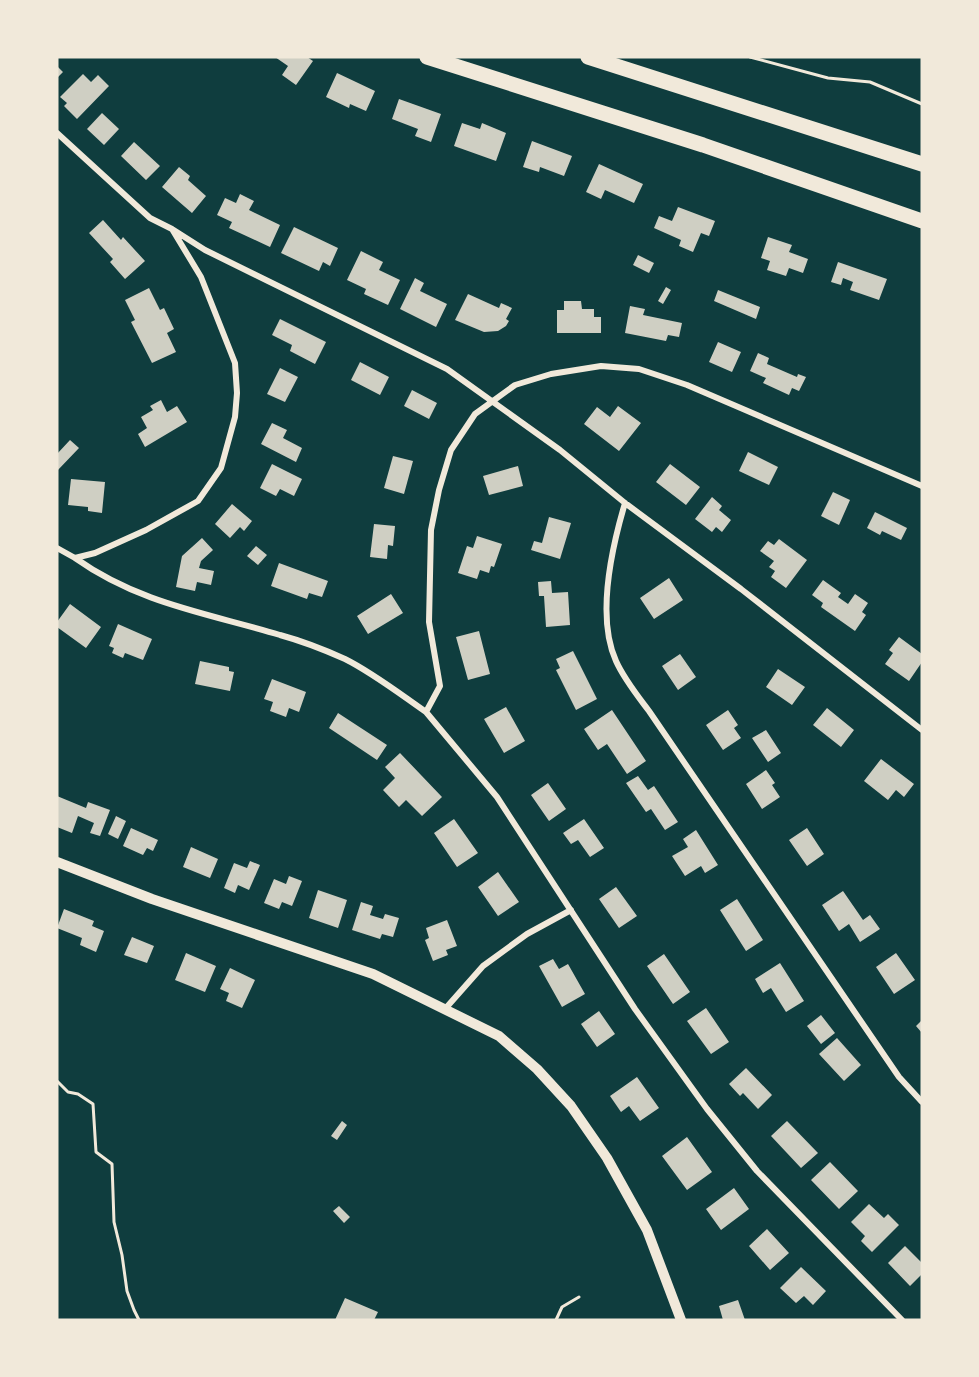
<svg xmlns="http://www.w3.org/2000/svg" width="979" height="1377" font-family="Montserrat,sans-serif">
	<style>
		.building { fill: #cfcfc3 }
		.lines { fill: none; stroke-linecap: round; stroke-linejoin: round }
		.path { stroke: #f1e9da; stroke-width: 3 }
		.minor { stroke: #f1e9da; stroke-width: 6 }
		.tertiary { stroke: #f1e9da; stroke-width: 10 }
		.primary { stroke: #f1e9da; stroke-width: 15 }
	</style>
	<rect width="100%" height="100%" fill="#0f3d3e"/>
	<path class="building" d="M275,57H307L313,61L296,85L282,75L288,66Z
		M57,66L63,72L57,78Z
		M337,73L375,91L366,111L350,104L349,108L326,97Z
		M83,74L91,82L98,75L109,86L77,119L64,106L67,103L60,97Z
		M399,99L441,114L431,142L415,136L418,129L392,119Z
		M102,113L119,129L104,145L87,129Z
		M462,123L480,129L482,123L506,133L496,161L454,146Z
		M532,141L572,156L564,176L540,167L539,172L523,167Z
		M134,142L160,166L146,180L121,156Z
		M599,164L643,184L634,203L605,190L601,199L586,192Z
		M179,167L190,176L188,180L206,196L192,213L162,187Z
		M240,194L254,201L249,210L280,225L270,247L229,228L232,222L217,215L225,198L236,203Z
		M678,207L715,221L709,236L701,233L693,252L679,246L681,240L654,228L659,216L672,221Z
		M103,220L121,240L123,237L145,261L125,279L110,262L113,259L89,233Z
		M294,227L338,248L330,266L323,262L319,271L281,253Z
		M768,237L792,245L789,252L808,259L803,273L789,268L786,276L767,270L770,261L761,258Z
		M361,251L383,262L379,270L400,280L388,305L364,294L366,289L347,280Z
		M638,255L654,263L649,273L633,265Z
		M838,262L887,279L879,300L850,290L853,282L843,278L841,285L831,282Z
		M415,278L424,283L420,291L447,304L436,327L400,309Z
		M666,287L671,290L663,304L658,301Z
		M149,288L160,310L164,308L174,329L167,333L176,352L152,363L131,322L135,320L125,300Z
		M718,290L760,307L756,319L714,301Z
		M468,294L499,308L501,303L512,308L506,319L509,321L506,326L498,331L484,332L455,320Z
		M564,301H581L582,309H594V317H601V333H557V310H564Z
		M630,306L645,309L643,315L682,323L679,337L668,335L666,341L625,333Z
		M280,319L326,342L315,364L290,351L292,345L272,335Z
		M718,342L741,352L732,372L709,362Z
		M758,353L769,358L767,364L797,377L798,374L806,377L799,391L792,388L789,395L763,383L766,378L750,371Z
		M360,362L389,377L380,395L351,380Z
		M280,368L298,377L285,402L267,394Z
		M412,390L437,403L429,419L404,406Z
		M161,400L167,412L177,406L187,422L145,447L138,434L147,428L141,417L153,410L150,406Z
		M618,406L641,423L619,451L584,424L597,407L610,417Z
		M272,423L287,430L283,438L302,448L296,462L261,444Z
		M70,440L79,448L57,471V454Z
		M748,452L778,467L769,485L739,471Z
		M393,456L413,461L404,494L384,488Z
		M272,464L302,479L294,496L280,489L276,496L260,488Z
		M670,464L700,487L686,505L656,482Z
		M518,466L523,486L489,495L483,476Z
		M71,479L105,482L102,513L88,511V507L68,505Z
		M833,492L850,500L839,525L821,516Z
		M712,497L722,506L719,510L731,520L722,532L716,527L712,532L695,519Z
		M232,504L252,521L244,531L240,527L230,538L215,524Z
		M875,512L907,528L901,540L882,531L880,535L867,528Z
		M549,517L571,523L560,559L531,550L534,541L542,543Z
		M374,524L395,526L393,546L388,545L387,559L370,557Z
		M477,536L502,544L494,567L491,566L489,573L480,570L477,579L458,573L467,546L473,548Z
		M202,538L213,550L201,561L199,568L214,571L211,585L197,582L195,591L176,587L182,556Z
		M779,539L807,560L786,588L771,577L775,571L769,567L774,561L760,551L768,541L774,545Z
		M256,546L267,555L258,565L247,556Z
		M279,563L328,581L322,597L309,593L307,599L271,586Z
		M669,578L683,600L654,619L640,598Z
		M823,580L841,593L838,597L848,604L855,594L868,603L862,612L866,615L855,631L821,607L823,603L812,595Z
		M551,581L552,593L568,592L570,625L546,627L544,596H539L538,582Z
		M391,594L403,613L368,634L357,616Z
		M70,604L101,627L86,648L57,627V622Z
		M118,624L152,639L143,660L125,653L123,658L112,653L114,648L109,646Z
		M479,631L490,674L468,680L456,637Z
		M899,637L922,654V662L909,681L885,664L893,653L889,650Z
		M573,651L597,699L576,710L556,670L560,668L556,659Z
		M680,654L696,677L678,690L662,666Z
		M200,661L229,667V671L234,672L230,691L195,684Z
		M778,669L805,687L792,705L766,687Z
		M272,679L306,692L299,712L289,708L286,717L270,711L273,702L264,699Z
		M506,707L525,741L504,753L484,719Z
		M827,708L854,730L841,747L813,725Z
		M612,710L646,761L627,774L607,744L598,750L584,729Z
		M728,710L738,725L734,728L741,738L723,750L706,725Z
		M338,713L387,745L377,760L329,728Z
		M766,730L781,753L768,762L752,738Z
		M400,753L442,797L422,816L406,800L399,807L383,790L395,778L385,767Z
		M881,759L914,784L904,797L896,790L888,800L864,781Z
		M766,770L775,783L772,785L780,797L762,809L746,784Z
		M638,776L648,790L654,786L678,822L665,830L651,809L646,812L626,783Z
		M548,783L566,809L549,821L531,795Z
		M57,796L86,808L88,802L110,810L100,836L90,833L94,823L78,816L72,833L57,827Z
		M116,816L126,821L118,839L108,834Z
		M454,819L478,853L457,867L434,833Z
		M584,819L604,848L590,857L578,840L571,844L563,833Z
		M131,828L158,840L153,851L147,848L143,855L123,846Z
		M807,828L824,854L807,866L789,840Z
		M696,830L718,865L705,873L701,866L685,876L672,856L688,847L683,839Z
		M191,847L218,859L210,878L183,867Z
		M250,861L260,865L249,890L238,885L235,893L224,888L234,863L247,868Z
		M498,872L519,902L498,916L478,887Z
		M289,876L302,881L292,906L282,902L279,909L264,903L274,879L286,884Z
		M616,887L637,916L619,928L599,899Z
		M318,890L347,900L338,928L309,918Z
		M843,891L863,920L870,915L880,929L860,942L849,924L839,931L822,905Z
		M737,899L763,940L746,951L720,910Z
		M361,902L373,906L370,915L383,919L385,914L399,918L393,937L382,934L380,939L352,930Z
		M64,909L94,921L92,926L104,931L96,952L80,945L82,938L57,928Z
		M447,920L457,946L446,950L448,955L433,961L425,940L429,938L426,928Z
		M132,937L154,946L147,963L124,955Z
		M186,953L216,966L205,992L175,980Z
		M896,953L915,980L894,994L876,967Z
		M664,954L690,992L673,1004L647,966Z
		M553,959L559,969L568,964L585,994L562,1007L539,966Z
		M780,963L804,1001L786,1012L771,988L763,993L755,979Z
		M230,968L255,980L242,1008L226,1001L229,993L220,989Z
		M706,1008L729,1042L711,1054L687,1021Z
		M599,1011L615,1034L597,1047L581,1024Z
		M821,1015L835,1033L821,1044L807,1026Z
		M922,1020V1033L916,1026Z
		M837,1038L861,1065L844,1081L819,1054Z
		M746,1068L772,1095L758,1109L743,1093L740,1096L729,1084Z
		M637,1077L659,1108L640,1121L629,1106L621,1112L610,1096Z
		M342,1121L347,1125L337,1140L331,1136Z
		M787,1121L818,1153L801,1168L771,1136Z
		M687,1137L712,1172L687,1190L662,1156Z
		M830,1162L858,1191L839,1209L811,1180Z
		M734,1188L749,1209L721,1230L706,1209Z
		M869,1204L884,1218L888,1214L899,1225L872,1252L861,1241L865,1236L851,1222Z
		M339,1206L350,1217L344,1223L333,1211Z
		M767,1229L789,1253L770,1270L749,1246Z
		M905,1246L922,1263V1274L910,1286L888,1263Z
		M801,1267L826,1291L813,1305L804,1296L796,1303L780,1288Z
		M345,1298L378,1312L374,1320H335Z
		M738,1300L745,1320H723L719,1306Z"/>
	<g class="lines">
		<path class="path" d="M750,57L828,78L870,82L922,104
			M57,1081L68,1092L78,1094L93,1104L96,1152L112,1164L114,1222L122,1255L127,1291L134,1310L139,1320
			M556,1320L562,1307L579,1297"/>
		<path class="minor" d="M57,133L150,218L172,229L201,277L235,363L237,393L235,417L221,468L198,501L146,530L95,553L75,558L57,548
			M172,229L205,250L447,369L560,450L625,503L741,589L922,730
			M625,503C612,547 596,617 616,661C624,679 637,695 649,711L899,1077L922,1102
			M75,558C140,604 207,613 280,635C302,641 325,650 345,659C373,673 400,694 426,712
			M445,1009L483,966L527,934L571,910
			M902,1320L757,1171L707,1109L635,1009L497,797L426,712L440,686L429,622L431,530L439,490L451,450L475,414L515,385L551,374L601,366L639,369L687,385L922,486"/>
		<path class="tertiary" d="M57,862L152,899L373,974L499,1036L537,1069L571,1106L607,1158L647,1230L681,1320"/>
		<path class="primary" d="M427,57L703,145L922,221
			M588,57L922,164"/>
	</g>
	<rect width="979" height="1377" fill="none" stroke="#f1e9da" stroke-width="117"/>
</svg>
